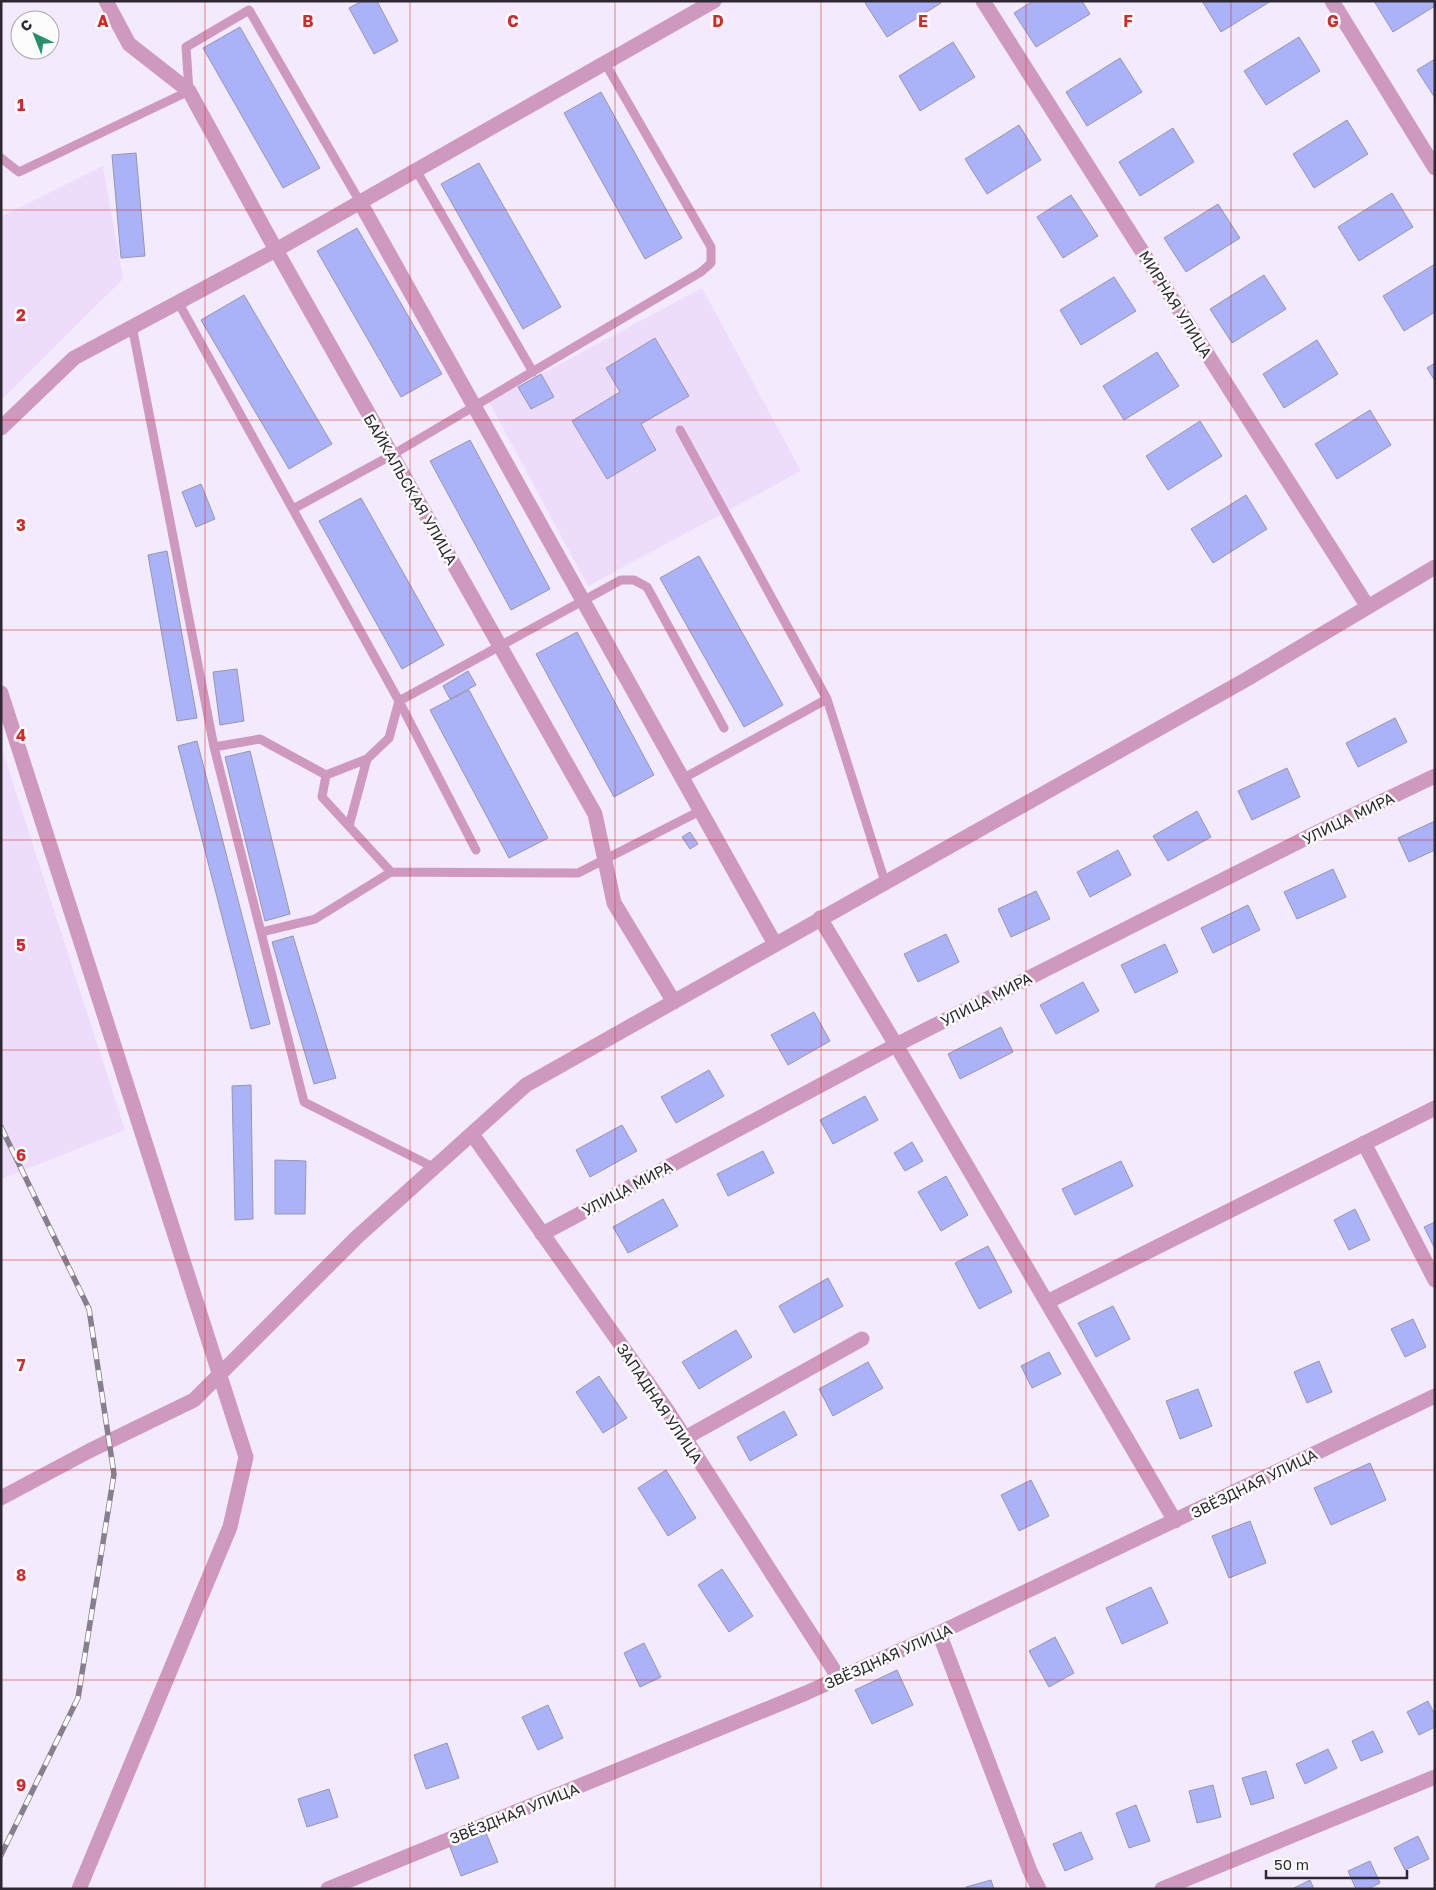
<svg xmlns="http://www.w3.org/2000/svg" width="1436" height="1890" font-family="'Golos Text',sans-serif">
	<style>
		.built { fill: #eddcfc }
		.building { fill: #acb2f7; stroke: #9497af }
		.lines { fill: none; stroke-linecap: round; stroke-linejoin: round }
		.lane { stroke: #cf98bf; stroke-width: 9 }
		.street { stroke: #cf98bf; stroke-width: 15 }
		.rail-casing { stroke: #867f8d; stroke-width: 5.5 }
		.rail { stroke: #fcfcfc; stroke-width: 4; stroke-dasharray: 11; stroke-linecap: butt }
		.grid { fill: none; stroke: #d62828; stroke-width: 1; stroke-opacity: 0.55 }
		.labels { text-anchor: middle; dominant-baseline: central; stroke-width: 5; stroke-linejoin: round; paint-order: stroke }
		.street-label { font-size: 15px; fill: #2d2832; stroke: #fcfcfc }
		.grid-label { font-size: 16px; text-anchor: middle; font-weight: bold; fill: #d62828; stroke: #fcfcfc; stroke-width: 5; stroke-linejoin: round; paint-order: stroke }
	</style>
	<rect width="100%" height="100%" fill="#f4eafd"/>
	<path class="built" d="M103,166L123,279L1,400V217Z
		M702,288L801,471L588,586L489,402Z
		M1,746L125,1130L1,1179Z"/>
	<path class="building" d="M362,1H377L398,41L374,54L349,8Z
		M867,1H940L941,3L887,37L865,3Z
		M1033,1H1082L1090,14L1036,47L1014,13Z
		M1202,1H1271L1221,32Z
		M1374,1H1435V6L1393,32Z
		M240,27L320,168L283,188L203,48Z
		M1299,37L1320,71L1266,105L1244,71Z
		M953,42L975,77L920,111L899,76Z
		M1120,58L1142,92L1087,126L1066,92Z
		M1435,59V98L1417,70Z
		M601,92L682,238L645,259L564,113Z
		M1347,120L1368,154L1314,188L1293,154Z
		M1019,125L1041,160L987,194L965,159Z
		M1173,128L1194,162L1140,196L1119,162Z
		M136,153L145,256L121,258L112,155Z
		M479,163L561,307L523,329L441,184Z
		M1392,193L1413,227L1359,261L1338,227Z
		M1071,195L1098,236L1063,258L1037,217Z
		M1218,204L1240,238L1186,272L1164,238Z
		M357,228L442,374L401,397L317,251Z
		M1435,264V312L1404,331L1383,296Z
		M1264,275L1286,309L1232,343L1210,309Z
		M1114,277L1136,311L1081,345L1060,310Z
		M244,295L332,444L289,469L201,320Z
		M655,338L689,396L641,424L656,450L607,479L572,421L620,392L606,368Z
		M1317,340L1338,374L1284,408L1263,374Z
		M1157,352L1179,386L1124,420L1103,386Z
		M1435,363V381L1427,368Z
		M541,374L554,397L531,409L518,387Z
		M1370,410L1391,445L1337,479L1315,444Z
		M1200,421L1222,456L1168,490L1146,456Z
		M470,440L550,589L511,610L430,461Z
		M201,484L215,519L196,527L182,492Z
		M1246,495L1267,529L1213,563L1191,529Z
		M361,498L444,645L402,669L319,521Z
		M167,551L197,718L177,721L148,555Z
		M699,556L783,705L744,727L660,578Z
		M577,632L654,775L614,797L536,654Z
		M237,669L244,721L220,725L213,672Z
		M468,671L476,685L450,699L443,686Z
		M469,690L548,838L509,858L430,710Z
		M1395,718L1407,742L1358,767L1346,743Z
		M197,741L270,1024L251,1029L178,746Z
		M250,751L290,914L265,921L225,757Z
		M1287,768L1300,797L1252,820L1238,791Z
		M1197,811L1211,837L1168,861L1153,836Z
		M1435,821V850L1409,862L1398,838Z
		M690,832L698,844L690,849L682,837Z
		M1118,850L1131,875L1090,897L1077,872Z
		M1333,869L1346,897L1297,919L1284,892Z
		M1036,891L1050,919L1011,937L998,909Z
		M1248,905L1260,930L1213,953L1201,928Z
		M946,934L959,962L918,982L904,954Z
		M293,936L336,1078L314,1084L272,942Z
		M1165,944L1178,972L1135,993L1121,965Z
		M1083,982L1099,1011L1056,1034L1040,1005Z
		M814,1012L830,1041L788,1065L771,1035Z
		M1001,1027L1013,1052L960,1079L948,1054Z
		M709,1070L724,1096L676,1123L661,1097Z
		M251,1085L253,1219L235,1220L232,1086Z
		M865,1096L878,1120L833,1144L820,1120Z
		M622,1125L637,1151L590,1177L576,1150Z
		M912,1142L923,1161L905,1171L894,1153Z
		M763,1151L774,1173L728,1196L717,1174Z
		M275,1160L306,1161L305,1214H275Z
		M1121,1161L1133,1186L1075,1215L1062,1189Z
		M946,1176L968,1215L941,1231L918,1192Z
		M663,1199L678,1226L628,1253L613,1227Z
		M1355,1209L1370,1240L1349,1250L1334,1220Z
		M1435,1222V1249L1424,1227Z
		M988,1246L1012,1292L979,1309L955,1263Z
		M828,1278L843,1306L794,1333L779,1306Z
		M1113,1306L1130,1339L1096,1357L1078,1323Z
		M1413,1319L1426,1347L1405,1357L1391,1329Z
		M736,1330L752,1357L699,1389L682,1362Z
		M1049,1352L1061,1374L1032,1388L1021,1366Z
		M1319,1361L1332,1392L1307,1403L1294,1372Z
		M868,1362L883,1388L833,1416L819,1389Z
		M599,1376L627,1418L603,1433L576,1392Z
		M1198,1389L1212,1426L1180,1439L1166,1401Z
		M784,1411L797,1435L750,1461L737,1437Z
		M1370,1463L1386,1500L1331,1525L1314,1488Z
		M666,1470L696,1518L668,1536L638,1488Z
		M1031,1480L1049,1516L1019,1531L1001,1495Z
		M1250,1521L1266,1563L1229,1578L1212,1536Z
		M722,1569L753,1616L729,1632L698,1585Z
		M1151,1587L1168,1623L1122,1644L1106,1608Z
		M1055,1637L1074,1673L1049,1687L1029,1651Z
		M644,1643L661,1677L640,1687L624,1653Z
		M897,1670L913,1705L872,1724L855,1690Z
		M1428,1701L1435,1715V1727L1419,1735L1407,1712Z
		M548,1705L563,1738L538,1750L522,1717Z
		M1373,1731L1383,1752L1361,1761L1352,1741Z
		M447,1743L459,1778L426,1789L414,1755Z
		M1328,1749L1337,1768L1305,1784L1296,1764Z
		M1266,1771L1274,1798L1251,1805L1242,1778Z
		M1213,1785L1221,1817L1197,1823L1189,1791Z
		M329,1789L338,1817L307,1827L298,1799Z
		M1136,1805L1150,1841L1129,1848L1116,1813Z
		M1081,1832L1093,1859L1065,1871L1053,1844Z
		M486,1833L498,1862L461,1876L450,1847Z
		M1418,1836L1429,1859L1405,1870L1394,1848Z
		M1370,1861L1380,1883L1368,1889H1356L1348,1871Z
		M991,1880L994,1889H967L966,1887Z
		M1310,1880L1314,1889H1292Z"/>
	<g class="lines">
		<path class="lane" d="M1,158L19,172L189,91L186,47L249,10L360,202
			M416,170L533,372
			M178,302L399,701L476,850
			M132,326L214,747L260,739L326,775L367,759L389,738L399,701L621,580H634L647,587L724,728
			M680,430L827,699L885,882
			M293,509L392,455L701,272L711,263V247L605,63
			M214,747L304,1102L435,1168
			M326,775L322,797L391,872
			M682,779L827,699
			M349,826L367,759
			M261,932L315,919L391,872L578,873L700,811"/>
		<path class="street" d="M106,1L129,44L189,91L276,250L595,814L614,903L674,1002
			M983,1L1368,607
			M1332,1L1435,168
			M360,202L775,944
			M1,428L74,358L276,250L714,1
			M1,693L246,1457L230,1527L79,1889
			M820,918L896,1045L1175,1521
			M472,1134L667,1410L839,1678
			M1364,1143L1435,1280
			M542,1234L896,1045L1316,833L1435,776
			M1047,1302L1435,1108
			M685,1438L862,1339
			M1,1498L89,1451L194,1400L357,1237L526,1085L1247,679L1435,567
			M939,1633L1030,1871L1039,1889
			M328,1889L806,1693L939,1633L1435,1396
			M1162,1889L1435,1777"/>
		<g class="rail-casing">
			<path id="rail" d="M1,1127L89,1309L114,1474L78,1698L1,1855"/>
		</g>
		<use href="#rail" class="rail"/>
	</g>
	<path class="grid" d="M205,1V1889M410,1V1889M615,1V1889M821,1V1889M1026,1V1889M1231,1V1889M1,210H1435M1,420H1435M1,630H1435M1,840H1435M1,1050H1435M1,1260H1435M1,1470H1435M1,1680H1435"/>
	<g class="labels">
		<g class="street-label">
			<text transform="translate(1176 304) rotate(58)">МИРНАЯ УЛИЦА</text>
			<text transform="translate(411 489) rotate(60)">БАЙКАЛЬСКАЯ УЛИЦА</text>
			<text transform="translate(1348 818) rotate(-26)">УЛИЦА МИРА</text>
			<text transform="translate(986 999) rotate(-27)">УЛИЦА МИРА</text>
			<text transform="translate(627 1188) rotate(-28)">УЛИЦА МИРА</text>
			<text transform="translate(660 1403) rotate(56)">ЗАПАДНАЯ УЛИЦА</text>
			<text transform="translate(1254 1483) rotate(-26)">ЗВЁЗДНАЯ УЛИЦА</text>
			<text transform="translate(888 1656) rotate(-24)">ЗВЁЗДНАЯ УЛИЦА</text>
			<text transform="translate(514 1813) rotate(-22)">ЗВЁЗДНАЯ УЛИЦА</text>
		</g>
	</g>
	<g class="grid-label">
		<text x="103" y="27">A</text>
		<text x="308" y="27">B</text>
		<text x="513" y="27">C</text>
		<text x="718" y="27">D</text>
		<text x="923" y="27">E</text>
		<text x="1128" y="27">F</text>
		<text x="1333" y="27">G</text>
		<text x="21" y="111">1</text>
		<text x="21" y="321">2</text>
		<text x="21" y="531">3</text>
		<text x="21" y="741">4</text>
		<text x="21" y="951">5</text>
		<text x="21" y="1161">6</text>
		<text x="21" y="1371">7</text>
		<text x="21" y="1581">8</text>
		<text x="21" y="1791">9</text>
	</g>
	<rect width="1436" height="1890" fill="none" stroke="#2d2832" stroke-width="5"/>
	<g transform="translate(35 35) rotate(317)"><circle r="24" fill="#fcfcfc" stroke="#a9a7ab"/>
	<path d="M0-4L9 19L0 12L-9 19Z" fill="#288f6b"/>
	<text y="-8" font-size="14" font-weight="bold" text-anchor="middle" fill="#2d2832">С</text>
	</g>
	<path d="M1266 1870v8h141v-8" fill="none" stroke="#2d2832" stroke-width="2.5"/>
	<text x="1274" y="1870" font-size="15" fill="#2d2832" stroke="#fcfcfc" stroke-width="4" paint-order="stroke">50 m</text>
</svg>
